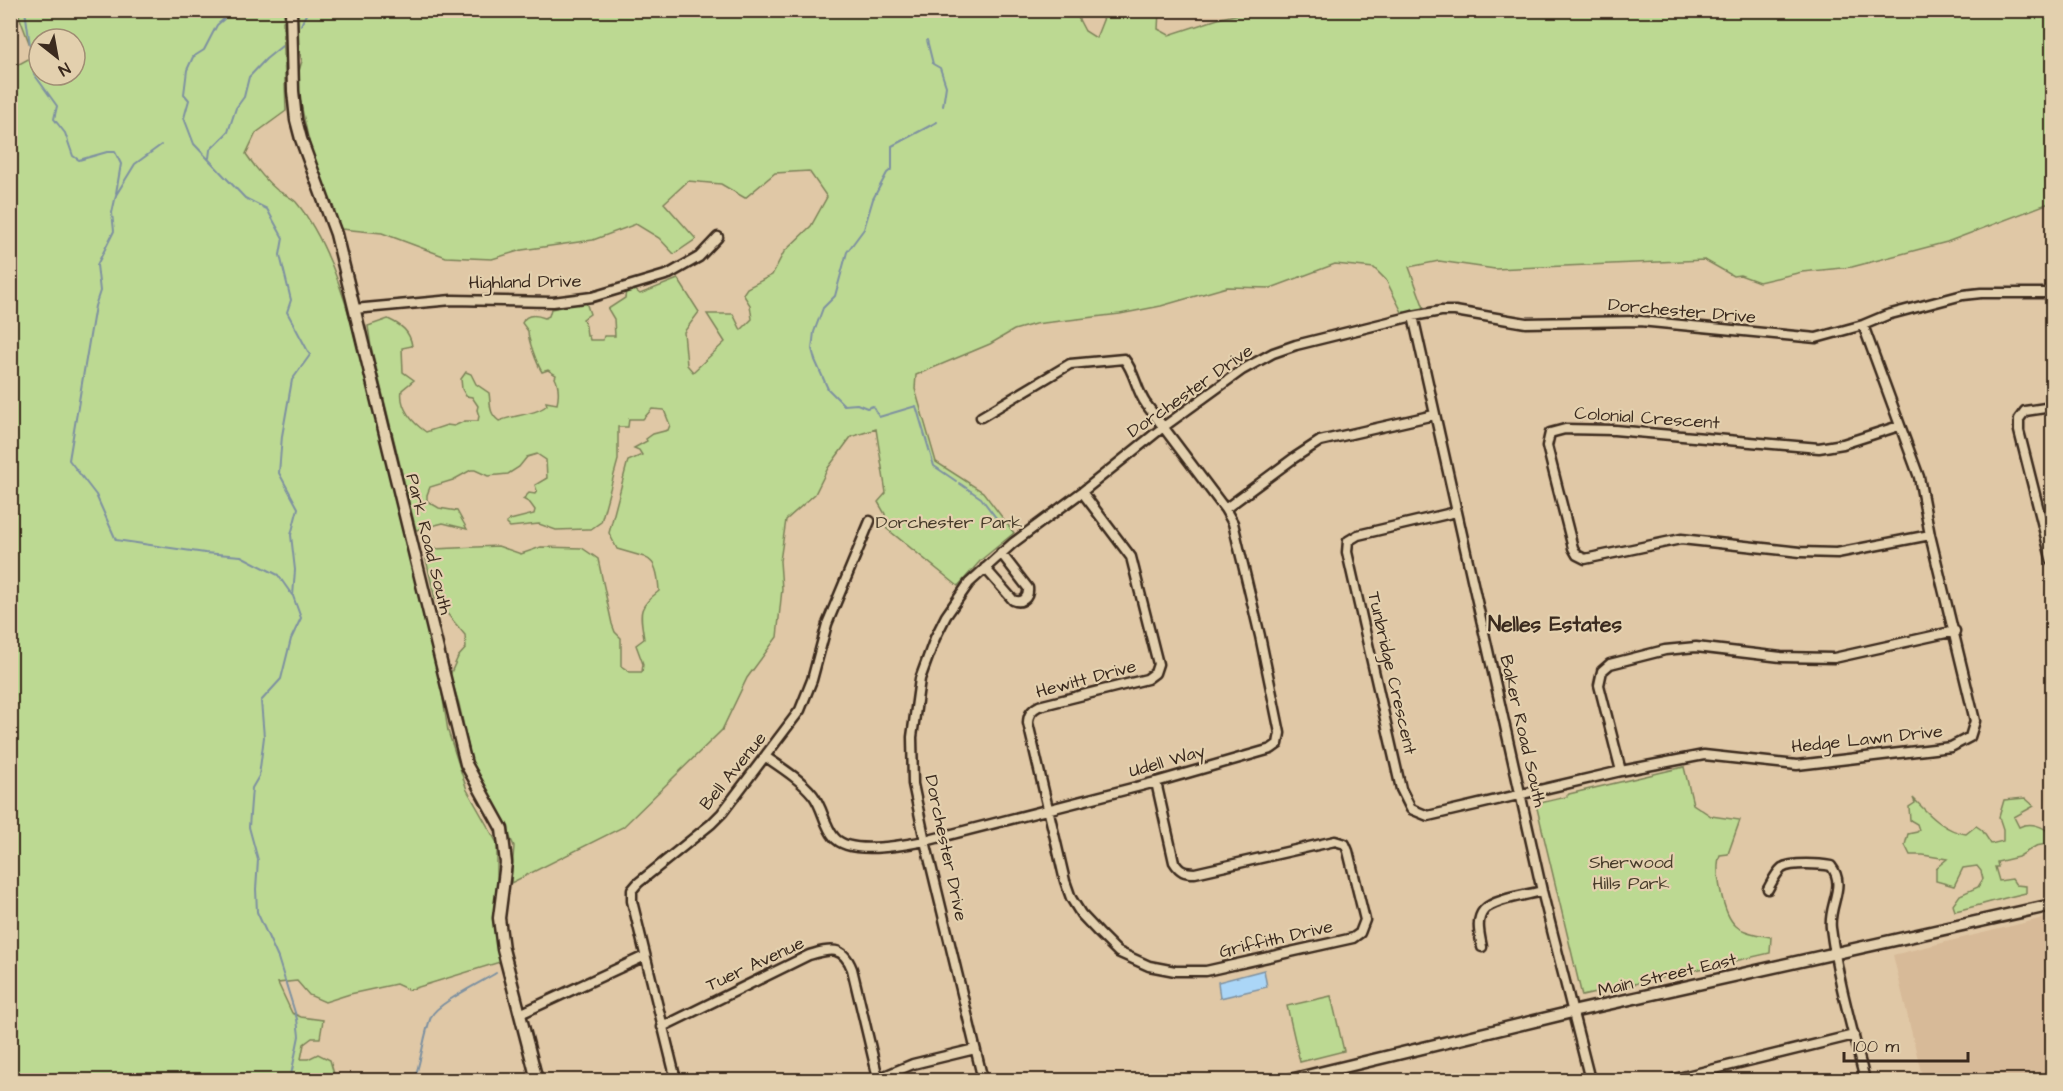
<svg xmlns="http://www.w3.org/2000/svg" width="2063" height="1091" font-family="'Architects Daughter',sans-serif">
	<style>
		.built { fill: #d7ba98 }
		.green { fill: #bcd992; stroke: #7c8258; stroke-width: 1.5; fill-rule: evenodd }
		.water { fill: #abd6f7; stroke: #7e91a0; stroke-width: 1.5 }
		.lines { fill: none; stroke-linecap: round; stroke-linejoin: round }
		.stream { stroke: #7e91a0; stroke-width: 2 }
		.minor-casing { stroke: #3b2a1e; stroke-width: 13 }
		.major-casing { stroke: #3b2a1e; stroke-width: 15 }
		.minor { stroke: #e3d0ae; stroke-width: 8 }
		.major { stroke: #e3d0ae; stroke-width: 10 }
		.labels { text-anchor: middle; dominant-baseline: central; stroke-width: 4.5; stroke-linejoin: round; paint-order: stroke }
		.street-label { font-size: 18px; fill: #3b2a1e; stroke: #e3d0ae }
		.park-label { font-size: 18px; fill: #483c2a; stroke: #e3d0ae }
		.quarter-label { font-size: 21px; font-weight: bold; fill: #3b2a1e; stroke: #e3d0ae }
	</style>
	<rect width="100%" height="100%" fill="#e0c8a6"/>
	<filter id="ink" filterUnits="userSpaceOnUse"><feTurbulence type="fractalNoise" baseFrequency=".0167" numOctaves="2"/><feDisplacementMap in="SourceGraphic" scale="12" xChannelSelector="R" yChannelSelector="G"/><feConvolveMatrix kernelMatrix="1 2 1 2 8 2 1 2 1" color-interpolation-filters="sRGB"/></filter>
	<g filter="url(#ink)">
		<path class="built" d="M2052,916V1080H1923L1893,955Z"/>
		<path class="green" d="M296,10H565L579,16L596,10H1074L1085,31L1096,38L1107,10L1159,11L1158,29L1169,35L1221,18L1258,10L2052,11V202L1947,242L1852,267L1802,272L1759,282L1740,275L1733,276L1705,260L1495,269L1439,261L1409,267L1424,308L1415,314L1402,312L1386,280L1374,268L1335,264L1271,288L1227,287L1161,306L1120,314L1035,324L1014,330L990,344L916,375L915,389L936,462L983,492L1014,533L981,560L958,586L886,528L885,514L878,502L886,493L876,429L851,437L828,468L815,494L786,520L780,561L782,589L777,637L747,678L722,730L623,827L511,883L514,846L493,801L473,768L459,704L450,675L458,657L466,648L465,635L435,599L426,559L434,549L498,546L521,554L541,547L582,548L598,559L612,624L615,632L621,638V666L630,672H642L643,664L636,645L644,639C640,612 637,608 659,591C657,554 649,559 617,549L609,533L627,464L628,461L642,455L639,450L634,448L647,441L646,439L653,434L668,430L670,425L664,410L652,409L643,419H629L628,427H618V460L601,522L591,529H586L556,530L539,524L510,527L506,523L510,520L534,514L535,510L530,503L523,499L529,493L535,494L537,491L535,485L547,478L546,460L537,454L527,457L519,467L508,474L488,476L475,470H471L453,480L430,487L427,495V501L439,508L457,511L467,529L443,523L416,530L371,347L368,326L388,319C401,325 410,331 412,346L402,348L403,372L414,380L402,390C399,408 413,423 426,432L447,425L454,426L465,421H478L479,416L477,410L478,406L472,397L466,396L462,389L461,379L466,372L471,374L476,384L489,393C491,404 488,413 499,421C513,415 536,415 547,405L546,402L557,404C559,396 559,385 555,378L556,375L548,370L542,372C537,364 528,340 528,331L522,323C526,313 537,315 545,318L549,316L551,309L586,302L590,314L583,319L586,326L587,336H589L590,340H603L604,336H615L614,319L608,309L625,298L626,290L634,289L640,294L678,279L699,312L684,332L687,365L693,372L725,342L707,314H733L741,330L752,319L750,305L743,294L747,288L772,275L784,252L811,226L827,197L809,171L775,173L745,198L721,184L688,181L664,203L696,239L674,254L659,238L636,224L593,240L522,250L492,259L446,257L382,233L341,229L325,195L312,156L296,81L302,61L293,26Z
			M21,11H287L288,19L283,21L286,111L256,133L246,154C255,167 265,180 277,190C283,194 291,197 296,202C322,233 341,286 352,325L441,687L448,731L467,790L497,843V895L500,962L409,990L396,984L350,994L325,1002L309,995L297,981L278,983L292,1013L301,1017L323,1020L320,1038H312L304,1044L301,1059H308L318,1054L330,1060L334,1074L328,1080H11L10,69L34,56L19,16ZM39,39H75V75H39Z
			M1684,767L1693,804L1711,816L1740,820L1728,854L1720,855C1714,870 1723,915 1736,926C1744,933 1760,935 1771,937L1770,953L1582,996L1536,804L1566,797L1569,794Z
			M1913,798C1928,813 1943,831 1966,834L1976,826L1982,830L1991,844L2003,841V829L1999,817L2004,800L2025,798L2034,806L2014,817L2019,827C2030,822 2043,825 2052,835V843L2036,846L2018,857L1997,862L1998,867H1995L1999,881L2012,879L2016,885L2026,886V893C2002,898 1979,906 1955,911L1953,905L1960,895L1978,887L1983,879L1981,871L1977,866L1963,868L1954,886L1936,881V868L1947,859L1923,855H1910L1905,845L1908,834L1917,832L1919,830L1917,824L1910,820L1909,807L1915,803Z
			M1331,996L1344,1051L1300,1062L1287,1006Z"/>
		<path class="water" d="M1264,970L1267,987L1220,998L1218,982Z"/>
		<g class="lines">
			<path class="stream" d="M25,10L34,74L57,106L54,119L65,133L73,156L79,160L107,152H115L121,164L116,193
				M221,10L224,19L217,25L204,50L193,57L187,70L184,94L189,100L184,118L194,144L245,198L267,209L283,238L280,255L291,300L287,312L310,355L292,380L282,436L279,473L298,508L291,535L295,570L293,596L301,618L291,639L281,679L261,701L264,737L259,776L252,788L249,827L258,860L256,889L257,912L278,958L297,1019L299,1036L290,1080
				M301,25L308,10
				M927,40L933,64L940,68L946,86L943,106
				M937,122L892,146V169L887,173L873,199L864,229L847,252L835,296L823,308L814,332L812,349L815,360L828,389L844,405L857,404L867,408L873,406L879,417L916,406L934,466L956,481
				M161,145L135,164L116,195L112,213L114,231L97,265L100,291L95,306L69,460L96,495L116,540L205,553L241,556L278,575L292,595
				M209,158L210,150L228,132L236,108L244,97L249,77L266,59L282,46
				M959,483L981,498L1000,523
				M414,1080C422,1060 423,1036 431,1017C437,1003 482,982 496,973"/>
			<g class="minor-casing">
				<path id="minor" d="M354,309L452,300L553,302L592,297L669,274L699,257L718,237
					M1413,316L1542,891L1590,1080
					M2052,407L2025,411L2019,419V431L2052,562
					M1899,426L1843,444L1819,448L1614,430L1565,429L1550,433L1547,446L1573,548L1577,555L1585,559L1681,539L1800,552L1837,553L1930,535
					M1082,492L1131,557L1158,664L1155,673L1147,679L1039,706C1031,710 1028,715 1028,723L1065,881L1071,898L1081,914L1099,933L1118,952L1149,966L1175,971H1206L1353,938L1360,933L1365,920L1348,851L1345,844L1335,841L1195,873C1185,873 1180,872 1174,862L1156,782
					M1225,509L1294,458L1320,441L1434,415
					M1456,512L1358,535L1348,541L1347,552L1401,789L1411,809L1428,816L1621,771L1704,755L1797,765L1951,747L1970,737L1975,721L1930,535L1919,477L1863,325
					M985,568L1013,600C1022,604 1029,598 1028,588L1001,553
					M766,757C782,768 801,780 813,795C823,808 824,825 834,837C849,856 904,845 925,841L1156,782L1271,749L1278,744L1280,733L1260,636L1233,523L1225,509L1146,404C1136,390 1135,372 1124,359L1070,364L981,417
					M1621,771L1599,685L1602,671L1610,664L1665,650L1696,647L1781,657L1834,658L1955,631
					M1768,889C1772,882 1776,873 1782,868C1791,862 1821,864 1831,866C1847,886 1828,905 1831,928C1837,977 1853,1032 1865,1080
					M1482,947C1480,936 1475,920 1484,910C1494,899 1528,895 1542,891
					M520,1014L645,956
					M662,1027L809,955C830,949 843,945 852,969L878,1078
					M676,1080L632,901V890L638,883L711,824L722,813L800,710L812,680L827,624L870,521
					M875,1080L913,1064L975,1049
					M983,1080L925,841L913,784L912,737L920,679L935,638L946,616L969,583L1013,543L1082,492L1162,428L1242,370L1273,353L1296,345L1413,316L1441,311H1455L1526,323L1640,321L1816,338L1863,325L1887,315L1963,295L1981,293H2052
					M1670,1080L1854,1035"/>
			</g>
			<g class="major-casing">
				<path id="major" d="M291,10L293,91L296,120L301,139L336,234L466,764L502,829L506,863L499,918L503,949L537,1080
					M1290,1080L1572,1012L2052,905"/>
			</g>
			<use href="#minor" class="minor"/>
			<use href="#major" class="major"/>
		</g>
	</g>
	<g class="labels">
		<g class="street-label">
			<text transform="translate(525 282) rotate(-1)">Highland Drive</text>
			<text transform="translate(1682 311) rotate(5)">Dorchester Drive</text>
			<text transform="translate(1190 391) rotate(-35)">Dorchester Drive</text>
			<text transform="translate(1647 418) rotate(4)">Colonial Crescent</text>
			<text transform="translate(429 544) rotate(76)">Park Road South</text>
			<text transform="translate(1392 673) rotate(77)">Tunbridge Crescent</text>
			<text transform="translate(1086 679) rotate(-15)">Hewitt Drive</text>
			<text transform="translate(1523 731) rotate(77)">Baker Road South</text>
			<text transform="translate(1867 739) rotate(-6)">Hedge Lawn Drive</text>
			<text transform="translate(1167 761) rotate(-16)">Udell Way</text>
			<text transform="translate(733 771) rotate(-51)">Bell Avenue</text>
			<text transform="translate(946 848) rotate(78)">Dorchester Drive</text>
			<text transform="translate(1276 939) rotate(-13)">Griffith Drive</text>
			<text transform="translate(755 964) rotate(-25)">Tuer Avenue</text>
			<text transform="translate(1667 975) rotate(-13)">Main Street East</text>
		</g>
		<g class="park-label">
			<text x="949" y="522">Dorchester Park</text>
			<text x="1631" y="862">Sherwood<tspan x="1631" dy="21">Hills Park</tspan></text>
		</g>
		<g class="quarter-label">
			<text x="1555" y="624">Nelles Estates</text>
		</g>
	</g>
	<rect width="2063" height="1091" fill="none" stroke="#e3d0ae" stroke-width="36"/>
	<rect x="18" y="18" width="2027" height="1055" fill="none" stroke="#3b2a1e" stroke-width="2" filter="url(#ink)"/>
	<g transform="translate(57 57) rotate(149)"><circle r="28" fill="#e3d0ae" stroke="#a08e74" stroke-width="1.5"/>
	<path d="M0-4.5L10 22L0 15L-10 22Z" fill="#3b2a1e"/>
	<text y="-9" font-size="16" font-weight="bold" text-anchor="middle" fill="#3b2a1e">N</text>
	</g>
	<path d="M1844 1052v9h124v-9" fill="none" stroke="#3b2a1e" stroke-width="3"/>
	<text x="1853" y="1052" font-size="18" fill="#3b2a1e" stroke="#e3d0ae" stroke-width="4.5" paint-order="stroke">100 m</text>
</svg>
